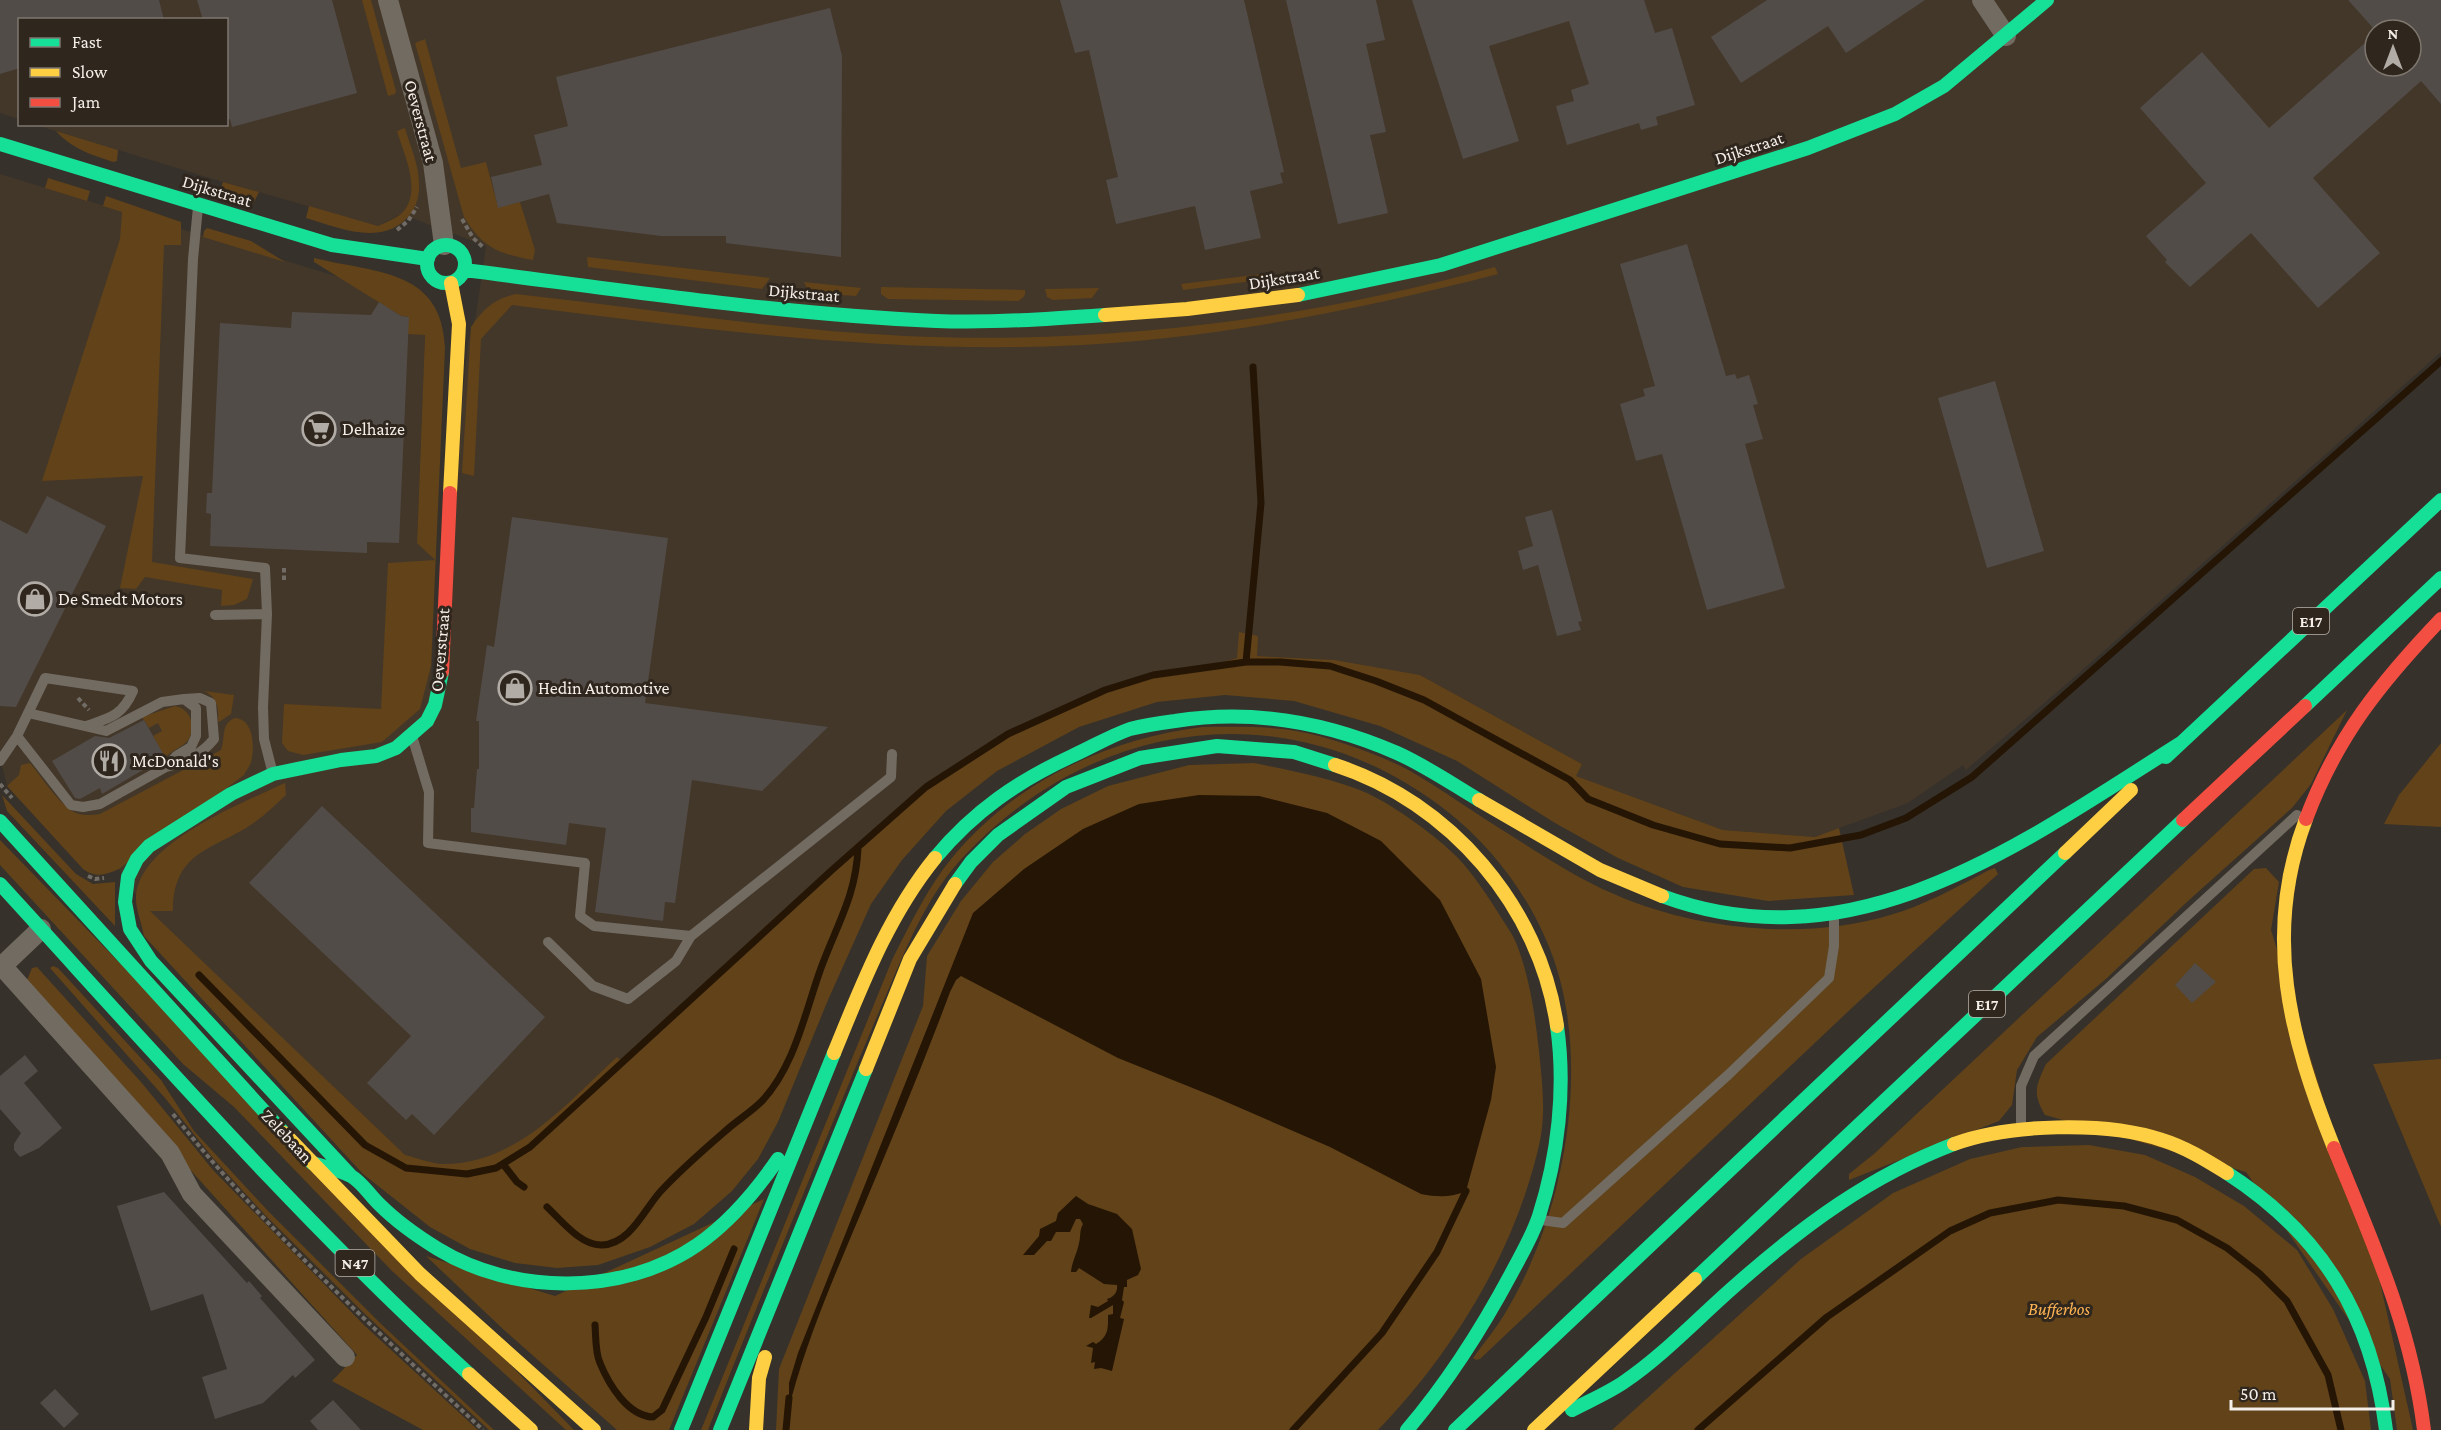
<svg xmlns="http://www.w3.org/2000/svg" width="2441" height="1430" font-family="'Crimson Pro',serif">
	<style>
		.built { fill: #433729; fill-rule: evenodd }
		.green { fill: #614219 }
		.water { fill: #251504 }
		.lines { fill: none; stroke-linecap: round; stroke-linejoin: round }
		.stream { stroke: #251504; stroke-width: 7 }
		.building { fill: #524c48 }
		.path { stroke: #726c66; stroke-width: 4; stroke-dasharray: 4.5 3; stroke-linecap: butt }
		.lane { stroke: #726b61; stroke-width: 10 }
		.street { stroke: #726b61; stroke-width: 20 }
		.fast { stroke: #16e098; stroke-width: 14 }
		.slow { stroke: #ffcf43; stroke-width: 14 }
		.jam { stroke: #f24e42; stroke-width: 14 }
		.labels { text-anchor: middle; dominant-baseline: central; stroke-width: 6; stroke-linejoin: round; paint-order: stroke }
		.shield { fill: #2f271e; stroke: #b9b2ab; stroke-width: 1.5 }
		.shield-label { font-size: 16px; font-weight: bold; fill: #f4eee8 }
		.street-label { font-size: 18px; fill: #f4eee8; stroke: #2f271e }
		.poi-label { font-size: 18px; fill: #f4eee8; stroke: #2f271e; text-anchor: start }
		.park-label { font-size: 18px; font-style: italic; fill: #feb453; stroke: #2f271e }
	</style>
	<rect width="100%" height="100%" fill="#36312b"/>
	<path class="built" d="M0,0H2441V352L2078,674L1966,770L1963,765L1908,803L1815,837L1723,830L1575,776L1582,764L1420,675L1335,660L1256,656L1237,658L1202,668L1105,690L1008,734L926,787L832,870L566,1115L496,1168H406L155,924L119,869L98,876L88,873L7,786L0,757V174L339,277L401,316L409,317L425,334L417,542L435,560L430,735L468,342L476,315L486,246L401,214L378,226L223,182L36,125L226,124V20H20L19,119L0,113ZM2375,30H2411V66H2375Z"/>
	<path class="green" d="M362,0H371L396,91L395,94L388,96Z
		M425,39L461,168L486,162L498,207L520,202L535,250L533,260C498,254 482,247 464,217L415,43Z
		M405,128C410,146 419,165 419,183C420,198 415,211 404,221C377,245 336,227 306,218L309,206L378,226C386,222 397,218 403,212C422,190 404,155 397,131Z
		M56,131L118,150L117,161L113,162C90,154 72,149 56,131Z
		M48,178L90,191L87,201L45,188Z
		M223,182L259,192L253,204L219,193Z
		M106,196L181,222V245H164L152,562L253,579L247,599L234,605L221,606L222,590L145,577L136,589L120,588L143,476L42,481L120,239L122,212L103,206Z
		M207,228L251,241L285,262L203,237L204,231Z
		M587,257L770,278L762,289L588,267Z
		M314,258C374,273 442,268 445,348L431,666L420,709L382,742L303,755L288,751L282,743L284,704L381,709L388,563L435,560L417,543L425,335L408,334V317L401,316L314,262Z
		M1495,267L1498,274C1355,311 1208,340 1060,346C876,353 695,328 512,305L481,339L474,476L462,473L471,327C483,309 494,299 516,294C646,308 775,330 905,336C1103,345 1305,320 1495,267Z
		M1270,273L1268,279L1183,290L1181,284Z
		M804,282L861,288L856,296L809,293Z
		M881,287L1025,290C1026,296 1023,298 1018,301L888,299L881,294Z
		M1099,288L1092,298L1053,300L1047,297L1045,289Z
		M1239,632L1258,636L1257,656L1335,660L1420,675L1582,764L1576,776L1723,830L1815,837L1839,828L1854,895L1768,901L1683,887L1618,858L1555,823L1457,761L1380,726L1294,701L1225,695L1157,702L1079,727L997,771L946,811L902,860L871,904L828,1000L778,1122L758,1159L732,1191L694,1224L650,1247L598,1265L557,1268L515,1263L470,1249L430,1227L363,1174L144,936C142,924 135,908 136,896C140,842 243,803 285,783L286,795C276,804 266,814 255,822C216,850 173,849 173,911H150L405,1155C417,1158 430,1163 441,1164C515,1166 567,1103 617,1057L623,1062L926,787L1008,734L1105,690L1153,675L1202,668L1237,658Z
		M204,691L234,695L231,714L219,722L218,721C219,707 217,697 204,691Z
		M175,706C190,708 197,727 188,740C182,748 171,750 165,758L153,736L162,731L158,723L149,728L142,717Z
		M2347,710L2311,784L2292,808L2188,901L2107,978L2037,1037L2017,1070L2012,1105L1999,1121L1849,1180V1174L1875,1153Z
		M235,718C254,719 255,748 251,762C250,766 246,771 244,775L119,869C106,875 95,878 83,869L7,786L19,775L21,765L30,763C41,776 60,806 76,813C84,816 92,815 100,814L221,750C226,737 220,724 235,718Z
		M1202,727C1241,727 1281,725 1319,736C1350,745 1383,756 1412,772C1443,790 1473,812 1504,831C1539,853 1576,878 1614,894C1695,930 1805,941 1890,915C1925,905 1957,887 1989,870L1995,868L1998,874L1855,1005L1480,1359L1476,1360L1473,1358C1483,1344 1495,1330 1504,1315C1561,1222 1588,1086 1560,980C1543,915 1500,853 1448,812C1294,691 1099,715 966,854C928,893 908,944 887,993C872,1028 857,1064 842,1100C797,1210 751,1319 708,1430H701L892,960C908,928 923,897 944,868C1006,786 1101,740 1202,727Z
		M2441,743V827L2384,824L2399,795Z
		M1254,763C1292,771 1331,778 1367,793C1395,806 1438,837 1459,859C1474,875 1487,895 1499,914C1505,924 1513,934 1517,945C1530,979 1535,1015 1539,1051C1542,1080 1546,1112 1540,1141C1516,1250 1454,1351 1378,1430H776L779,1369L923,1006L927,956L961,901L993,862L1025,834L1061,809L1108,786L1189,765Z
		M2,795L76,874L93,884L115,882V926L7,811Z
		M0,840L574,1430H566L392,1271L234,1107L183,1064L0,865Z
		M2266,868L2279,882L2271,930L2380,1282L2413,1430H2397L2390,1379L2246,1172L2045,1115C2032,1093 2036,1086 2046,1064L2254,869Z
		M53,966L58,968L161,1080L194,1131L269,1212L379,1322L494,1430H489L366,1315L265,1215L213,1158L165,1098L50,968Z
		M37,967L141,1082L213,1170L364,1325L478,1430H423L332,1381L357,1355L185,1164L27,980L32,968Z
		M2441,1059V1227L2373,1064Z
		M2089,1145L2145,1155L2195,1177L2244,1206L2297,1250L2333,1309L2365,1381L2371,1430H1612L1801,1259L1893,1193L1970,1159L2022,1147Z
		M764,1199L669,1430H617L504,1330L426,1256L555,1296Z"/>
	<path class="water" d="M1199,795L1259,796L1327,813L1381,841L1440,900L1481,979L1496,1067L1491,1100L1466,1191C1451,1198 1437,1197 1421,1194L1330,1147L1215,1097L1118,1058L961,976L956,980L950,992C923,1065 893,1136 863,1208C837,1270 810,1331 792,1396L789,1398V1383L798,1353L973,913L1024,869L1083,829L1139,804Z
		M1076,1196L1088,1204L1117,1214L1132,1229L1141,1269L1138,1275L1127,1280V1287H1124L1122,1300L1124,1302L1120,1318L1124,1319L1112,1371L1101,1368L1094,1369L1095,1362L1091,1363L1093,1348L1086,1346L1093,1342L1096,1344C1109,1336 1108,1328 1108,1315L1113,1314V1305L1091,1318H1089L1091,1305L1098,1307L1108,1301L1107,1299C1114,1297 1118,1292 1117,1285L1104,1284L1079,1268L1076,1272H1071C1072,1261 1077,1254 1079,1243C1081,1237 1079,1231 1083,1224L1080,1219H1076L1070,1232H1056L1051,1241H1047L1034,1255H1023L1039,1236L1040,1229L1056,1221L1058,1213Z"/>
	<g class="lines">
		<path class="stream" d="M1246,662L1261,503L1253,367
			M199,975L365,1145L406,1168L467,1174L496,1168L530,1147L565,1115L832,870L926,787L1008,734L1105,690L1153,675L1246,662H1280L1330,666L1376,681L1424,700L1570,780L1588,799L1653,825L1720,844L1790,848L1861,835L1906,818L1972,777L2441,361
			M503,1164L517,1182L524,1187
			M547,1207C561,1220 581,1246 602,1245C630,1244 644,1210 660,1192C681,1169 707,1147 730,1127C741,1118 753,1110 762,1101C795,1066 805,1012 821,968C837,924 856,896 858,848
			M595,1325C596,1337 595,1352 600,1363C609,1385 628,1416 653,1417L662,1410L706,1317L734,1249
			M786,1430L789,1398
			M1293,1430L1382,1333L1437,1252L1466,1191
			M1698,1430L1827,1317L1950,1231L1990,1213L2058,1200L2124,1206L2177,1220L2227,1248L2260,1274L2287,1301L2328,1375L2341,1430"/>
	</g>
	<path class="building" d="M0,0H159L164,20H20V68L0,74Z
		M197,0H332L357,93L232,127L230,119L226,120V20H203Z
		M1060,0H1244L1284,172L1280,173L1283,183L1250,191L1261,238L1205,250L1195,206L1116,224L1106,180L1118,177L1089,50L1075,53Z
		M1286,0H1376L1385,40L1366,44L1386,132L1370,135L1388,213L1338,224Z
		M1412,0H1644L1655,33L1672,28L1695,105L1656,117L1658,125L1641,130L1639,123L1567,145L1556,106L1574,101L1571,90L1589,84L1569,21L1489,46L1519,141L1463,159Z
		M1767,0H1925L1846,53L1828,26L1741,83L1711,37Z
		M2348,0H2441V104L2421,81L2313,178L2380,253L2318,308L2251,233L2190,287L2165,262L2167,260L2146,236L2206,183L2140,108L2202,52L2269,128L2375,34V66H2411V30H2375Z
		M830,8L842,56L841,257L726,243V236H661L557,223L549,194L498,208L491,177L542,165L534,135L568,126L556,77Z
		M1687,244L1726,376L1735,374L1737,379L1749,375L1758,404L1753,405L1763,439L1745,444L1785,588L1707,610L1662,454L1636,461L1620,404L1645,396L1643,389L1655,386L1620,264Z
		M379,302L401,316L409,317L399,543L367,542V553L210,546L211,514L206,513L207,493H212L220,323L291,328L292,312L371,315Z
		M1995,381L2044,551L1987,568L1938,398Z
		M47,496L106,526L16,707L0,706V520L27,534Z
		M1552,510L1582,621L1578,622L1581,630L1557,636L1538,565L1523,570L1518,551L1533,546L1525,517Z
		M512,517L668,538L645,703L828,727L762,791L692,780L675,903L665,902L663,921L595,912L606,828L569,823L566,845L471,832V808H474L477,769H479V721H476L487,645L494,647Z
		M144,720L165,757L102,794L100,788L80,799L75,798L52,761L95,736L109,738Z
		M322,806L545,1017L434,1135L412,1114L406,1120L367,1083L411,1036L249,883Z
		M2195,963L2216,982L2192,1003L2175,985Z
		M25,1055L38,1071L24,1083L62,1128L39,1148L20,1157L14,1150V1144L21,1133L0,1109V1076Z
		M164,1192L247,1283L249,1281L262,1296L260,1298L315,1360L295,1378L293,1375L263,1403L215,1419L202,1377L227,1369L203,1294L151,1311L117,1206Z
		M55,1389L79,1414L64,1428L40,1403Z
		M333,1400L361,1430H318L310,1421Z"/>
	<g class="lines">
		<path class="path" d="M462,219L473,238L483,247
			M397,230L408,221L417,207
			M284,580V568
			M78,698L89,710
			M0,784L12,798
			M88,876L95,879L104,878
			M173,1114C265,1230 376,1330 483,1430"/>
		<path class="lane" d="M198,207L193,259L180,558L265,568L267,614L263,707L264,739L273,774
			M215,615L267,614
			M17,736L71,805L83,807L100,804L166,767L176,756L191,747L196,736V708L184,699L162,702L106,731L28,713
			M412,736L429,792L428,843L585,863L580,916L594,926L691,936L891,777L892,754
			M0,761L17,736L45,678L133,691C122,716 110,718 86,726
			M166,767C185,762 201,755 214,739L211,703L200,698L184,699
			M548,942L593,986L628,999L676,961L691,936
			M2021,1125V1086L2034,1056L2297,815
			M1541,1220L1563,1223L1728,1075L1829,978L1834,946V919"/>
		<path class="street" d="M388,0L433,163L444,245
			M1982,0L2006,36
			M2,966L170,1153L192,1194L345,1357
			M0,968L41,929"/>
		<path class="fast" d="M0,144L332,245L428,259
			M427 264a19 19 0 1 1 38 0a19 19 0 1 1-38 0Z
			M465,270C622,290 778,314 936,321C992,323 1049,319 1105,315
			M1298,295L1441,265L1808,148L1895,114L1944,86L2047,0
			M2305,706L2441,578
			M2166,757L2441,500
			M0,821L284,1133
			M935,858C974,811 1018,781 1072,756C1092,747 1110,736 1130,729C1145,725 1160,723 1175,721C1251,709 1326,722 1397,753C1426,766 1452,784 1479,800
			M0,884C152,1050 302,1222 469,1374
			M955,884L971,862L998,835L1066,787L1140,758L1217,746L1294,752L1335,765
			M1662,896C1856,968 2024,842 2181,743
			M312,1163C325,1167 339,1170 351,1176C363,1183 370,1196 380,1205C397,1222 417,1236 438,1249C513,1295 623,1296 697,1245C730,1222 756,1191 778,1159
			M2227,1173C2323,1235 2372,1317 2386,1430
			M351,1176L151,961L130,929L125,902L128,877L137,859L149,846L231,794L273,774L341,760L376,756L396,748L427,721L435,705L442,672
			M1695,1279L2183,820
			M1572,1410C1589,1401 1608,1393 1624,1382C1665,1354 1700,1316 1737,1284C1804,1225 1870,1176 1954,1144
			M681,1430L834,1053
			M720,1430L866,1069
			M1407,1430C1448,1382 1481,1330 1511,1274C1521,1255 1532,1237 1539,1216C1558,1156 1566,1089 1557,1026
			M1455,1430L2065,853"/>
		<path class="slow" d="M1105,315L1187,309L1298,295
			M450,493L459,324L451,283
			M1335,765C1450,802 1540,907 1557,1026
			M1479,800L1600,870L1662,896
			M2306,819C2262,935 2290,1038 2334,1148
			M2065,853L2131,790
			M834,1053C862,985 888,916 935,858
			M866,1069L910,959L955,884
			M284,1133L420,1274L594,1430
			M1954,1144C2008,1124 2106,1121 2162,1140C2185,1147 2206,1160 2227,1173
			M469,1374L531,1430
			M756,1430L759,1378L765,1357
			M1534,1430L1695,1279"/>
		<path class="jam" d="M442,672L450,493
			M2306,819C2337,736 2381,682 2441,619
			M2183,820L2305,706
			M2334,1148C2373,1244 2411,1325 2424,1430"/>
	</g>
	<defs>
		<g id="supermarket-ring" transform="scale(1.725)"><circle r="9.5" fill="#2f271e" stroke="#b2aca6" stroke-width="1.5"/><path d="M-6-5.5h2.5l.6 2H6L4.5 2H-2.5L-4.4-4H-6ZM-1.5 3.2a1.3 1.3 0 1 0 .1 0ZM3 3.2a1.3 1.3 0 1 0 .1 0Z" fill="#b2aca6"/></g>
		<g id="shop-ring" transform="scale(1.725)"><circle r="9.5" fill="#2f271e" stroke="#b2aca6" stroke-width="1.5"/><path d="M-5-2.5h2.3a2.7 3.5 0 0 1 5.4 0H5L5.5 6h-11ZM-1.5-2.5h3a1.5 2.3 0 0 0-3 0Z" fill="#b2aca6"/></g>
		<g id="restaurant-ring" transform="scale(1.725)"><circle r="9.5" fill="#2f271e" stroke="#b2aca6" stroke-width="1.5"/><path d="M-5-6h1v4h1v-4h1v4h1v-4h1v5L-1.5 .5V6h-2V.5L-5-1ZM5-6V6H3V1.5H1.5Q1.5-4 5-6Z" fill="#b2aca6"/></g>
	</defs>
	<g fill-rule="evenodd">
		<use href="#supermarket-ring" x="319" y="429"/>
		<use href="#shop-ring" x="35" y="599"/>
		<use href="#shop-ring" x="515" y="688"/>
		<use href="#restaurant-ring" x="109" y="761"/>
	</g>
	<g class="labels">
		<g class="shield">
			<rect x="2293" y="608" width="36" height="26" rx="4.5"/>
			<rect x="1969" y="991" width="36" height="26" rx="4.5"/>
			<rect x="335.5" y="1250" width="39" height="26" rx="4.5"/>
		</g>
		<g class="shield-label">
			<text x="2311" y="621">E17</text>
			<text x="1987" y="1004">E17</text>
			<text x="355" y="1263">N47</text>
		</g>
		<g class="street-label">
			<text transform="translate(421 121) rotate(75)">Oeverstraat</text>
			<text transform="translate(1749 148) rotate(-18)">Dijkstraat</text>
			<text transform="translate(217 191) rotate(17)">Dijkstraat</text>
			<text transform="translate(1284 278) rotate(-9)">Dijkstraat</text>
			<text transform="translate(804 293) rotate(5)">Dijkstraat</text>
			<text transform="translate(440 650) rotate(-85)">Oeverstraat</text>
			<text transform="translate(287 1136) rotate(47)">Zelebaan</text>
		</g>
		<g class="poi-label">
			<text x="342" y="429">Delhaize</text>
			<text x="58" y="599">De Smedt Motors</text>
			<text x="538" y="688">Hedin Automotive</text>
			<text x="132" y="761">McDonald's</text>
		</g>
		<g class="park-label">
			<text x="2059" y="1309">Bufferbos</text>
		</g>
	</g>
	<rect x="18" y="18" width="210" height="108" fill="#2f271e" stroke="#7e776f" stroke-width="1.5"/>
	<rect x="30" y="38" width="30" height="9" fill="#16e098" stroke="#7e776f" stroke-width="1.5"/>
	<text x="72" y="48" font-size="18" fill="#f4eee8">Fast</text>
	<rect x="30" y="68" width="30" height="9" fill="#ffcf43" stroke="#7e776f" stroke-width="1.5"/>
	<text x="72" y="78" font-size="18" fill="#f4eee8">Slow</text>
	<rect x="30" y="98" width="30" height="9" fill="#f24e42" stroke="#7e776f" stroke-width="1.5"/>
	<text x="72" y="108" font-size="18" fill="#f4eee8">Jam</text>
	<g transform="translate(2393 48)"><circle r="28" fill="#2f271e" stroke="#7e776f" stroke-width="1.5"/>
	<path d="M0-4.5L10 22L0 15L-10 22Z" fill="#b2aca6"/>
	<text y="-9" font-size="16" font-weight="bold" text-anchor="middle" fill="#f4eee8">N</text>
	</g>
	<path d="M2231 1400v9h162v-9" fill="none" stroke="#f4eee8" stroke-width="3"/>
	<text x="2240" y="1400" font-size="18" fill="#f4eee8" stroke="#2f271e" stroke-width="4.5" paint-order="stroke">50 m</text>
</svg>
